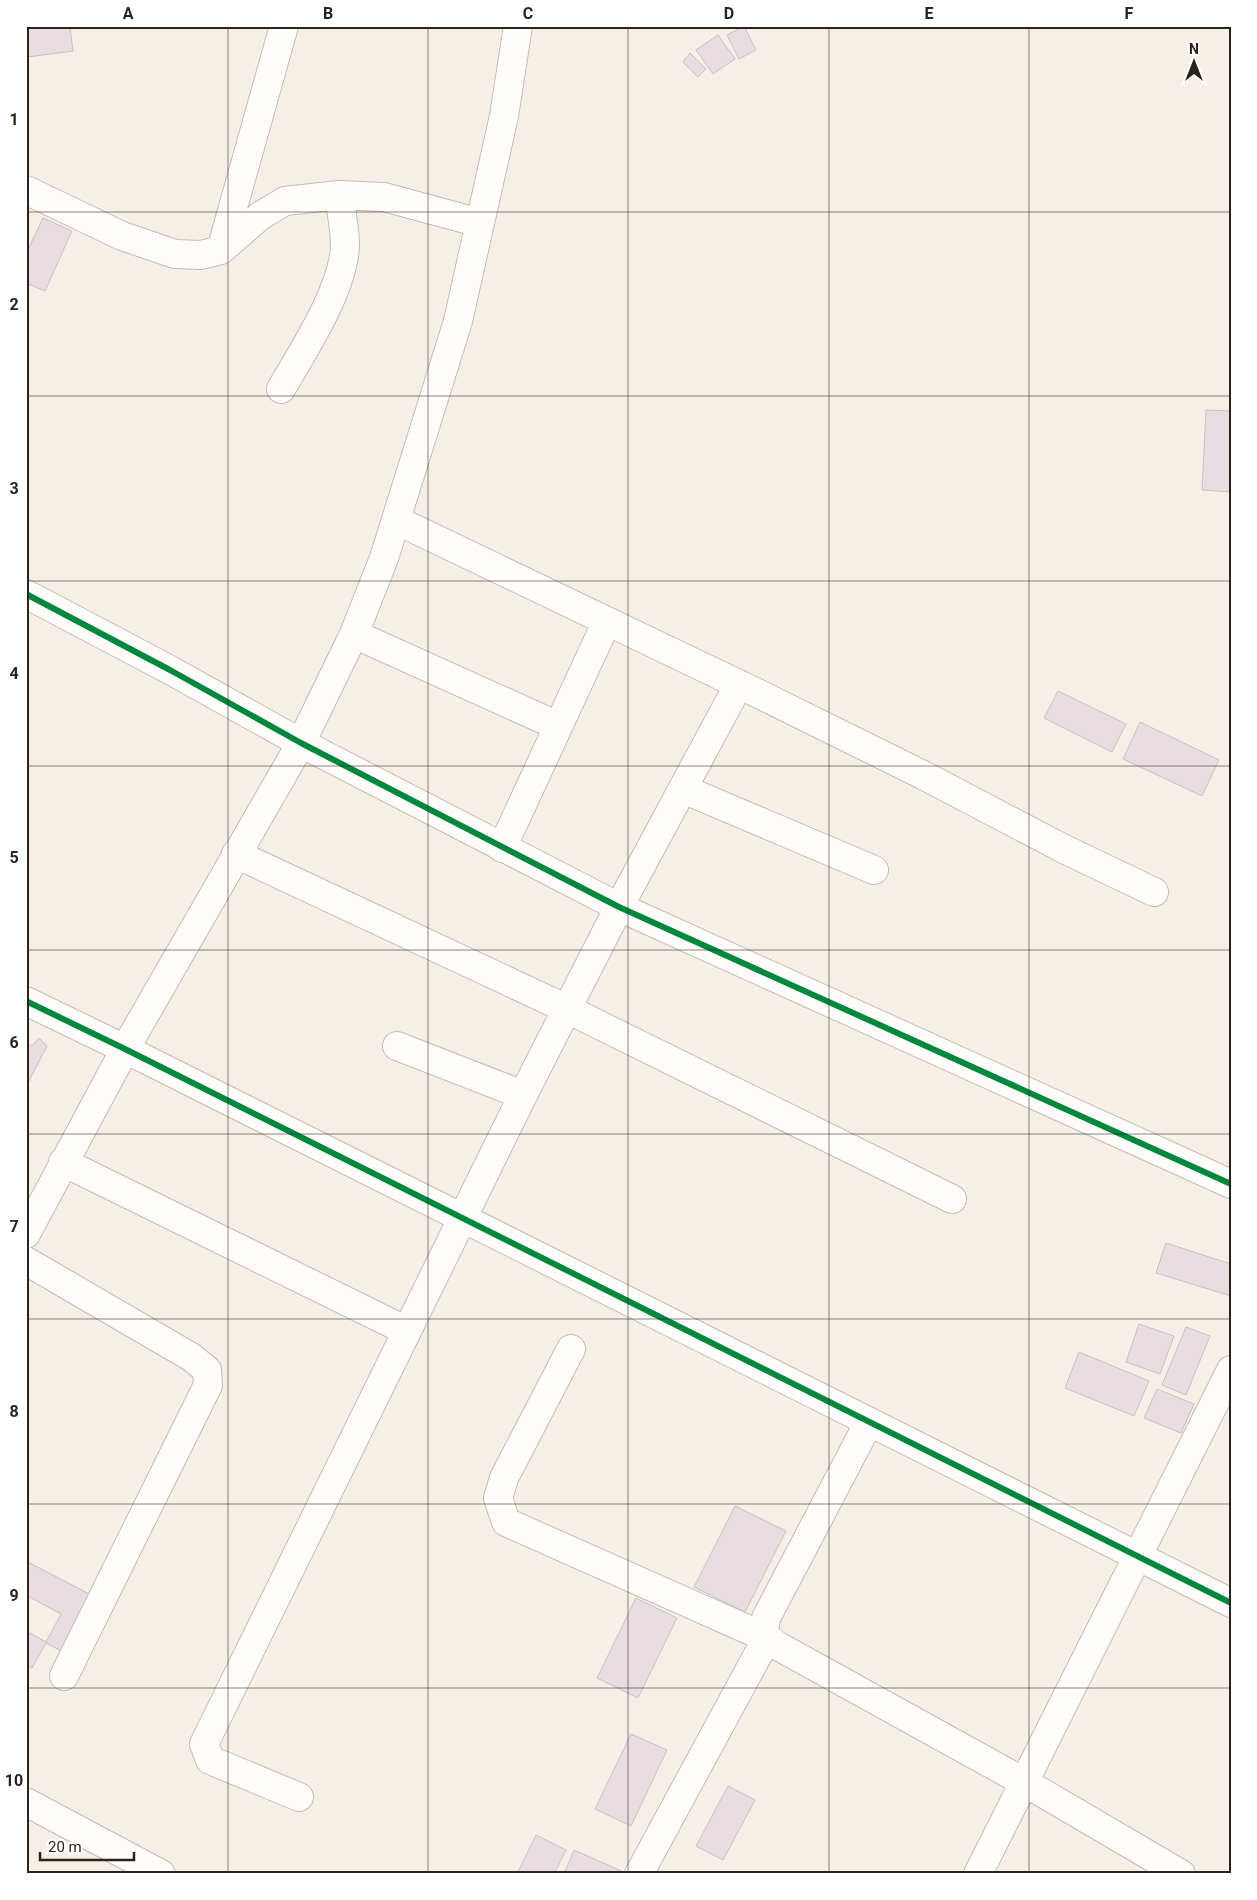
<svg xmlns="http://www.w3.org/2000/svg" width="1257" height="1900" font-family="Roboto,sans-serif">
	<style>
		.building { fill: #e8dde1; stroke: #c8c1c2 }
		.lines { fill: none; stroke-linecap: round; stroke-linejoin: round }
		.minor-casing { stroke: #c3bcb5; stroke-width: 30 }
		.minor { stroke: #fefdfc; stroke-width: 28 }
		.cycleway-casing { stroke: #fff; stroke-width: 9 }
		.cycleway { stroke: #00873e; stroke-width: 6 }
		.grid { fill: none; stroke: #2b231c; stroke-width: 1; stroke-opacity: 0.55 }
		.neatline { fill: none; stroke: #2b231c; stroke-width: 2 }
		.grid-label { font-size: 16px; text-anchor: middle; font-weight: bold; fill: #2b231c }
	</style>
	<rect width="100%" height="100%" fill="#f6efe8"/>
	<path class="building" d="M26,26H70L73,51L27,57L29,69H26Z
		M744,26L756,50L739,59L727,35Z
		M718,35L735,59L713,74L696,50Z
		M690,53L706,69L698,77L683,62Z
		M43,218L72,231L45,291L26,283V254Z
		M1206,410L1231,411V492L1202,490Z
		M1058,691L1126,724L1112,752L1044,718Z
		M1140,722L1219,760L1202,796L1123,759Z
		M39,1038L47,1046L26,1087V1043L32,1046Z
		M1166,1243L1231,1264V1296L1156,1273Z
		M1139,1324L1174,1336L1160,1374L1126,1362Z
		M1186,1327L1210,1336L1186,1395L1162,1385Z
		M1079,1352L1149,1381L1134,1416L1065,1388Z
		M1157,1389L1194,1404L1181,1433L1144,1418Z
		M735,1506L786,1531L745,1612L694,1587Z
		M26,1561L95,1597L65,1653L46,1643L32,1668L26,1664V1631L46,1642L61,1614L26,1595Z
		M636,1598L677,1618L638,1698L597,1678Z
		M631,1734L667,1750L631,1826L595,1809Z
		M728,1786L755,1800L723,1860L696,1846Z
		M536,1835L566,1850L554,1874H517Z
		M574,1850L626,1873V1874H564Z"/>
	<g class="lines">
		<g class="minor-casing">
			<path id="minor" d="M26,190L122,236L175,254L201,255L221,250L260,216L285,201L339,195L384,197L480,223
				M221,250L284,26
				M281,389C303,351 344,289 345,245C345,229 341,211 339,195
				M396,520L757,693L923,775L1064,849L1154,892
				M26,594L170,670L301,743L619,907L1231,1184
				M354,634L558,726
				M683,789L874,870
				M502,848L607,621
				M236,854L567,1009L952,1199
				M26,1001L125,1049L1231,1603
				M397,1046L523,1095
				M63,1162L407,1331
				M26,1234L125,1049L301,743L354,634L384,558L458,321L504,116L518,26
				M26,1261L191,1357L207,1370L208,1385L64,1676
				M571,1349L504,1478L498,1498L506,1522L767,1638L639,1874
				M869,1422L766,1618C763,1634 765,1637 778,1646L1024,1782L1181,1874
				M299,1797L210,1760L204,1744L523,1095L619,907L739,684
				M26,1802L161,1874
				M978,1874L1231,1370"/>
		</g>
		<use href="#minor" class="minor"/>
		<g class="cycleway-casing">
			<path id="cycleway" d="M26,594L170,670L301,743L619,907L1231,1184
				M26,1001L125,1049L1231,1603"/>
		</g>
		<use href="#cycleway" class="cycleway"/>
	</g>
	<path class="grid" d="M228,26V1874M428,26V1874M628,26V1874M829,26V1874M1029,26V1874M26,212H1231M26,396H1231M26,581H1231M26,766H1231M26,950H1231M26,1134H1231M26,1319H1231M26,1504H1231M26,1688H1231"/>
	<rect width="1257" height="1900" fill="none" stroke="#ffffff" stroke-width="55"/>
	<g transform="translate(1194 62)" stroke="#ffffff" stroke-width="4" paint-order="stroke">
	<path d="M0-4L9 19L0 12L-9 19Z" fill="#2b231c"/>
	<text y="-8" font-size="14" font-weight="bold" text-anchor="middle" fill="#2b231c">N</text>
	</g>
	<path d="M40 1852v8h94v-8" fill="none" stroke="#2b231c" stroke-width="2.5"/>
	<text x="48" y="1852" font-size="15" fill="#2b231c" stroke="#ffffff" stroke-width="4" paint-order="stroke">20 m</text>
	<rect x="28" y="28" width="1202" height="1844" class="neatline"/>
	<g class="grid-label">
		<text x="128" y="19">A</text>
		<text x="328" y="19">B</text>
		<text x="528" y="19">C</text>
		<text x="729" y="19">D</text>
		<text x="929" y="19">E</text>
		<text x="1129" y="19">F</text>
		<text x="14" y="125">1</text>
		<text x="14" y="310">2</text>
		<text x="14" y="494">3</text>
		<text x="14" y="679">4</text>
		<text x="14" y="863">5</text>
		<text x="14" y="1048">6</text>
		<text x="14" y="1232">7</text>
		<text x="14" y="1417">8</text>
		<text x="14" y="1601">9</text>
		<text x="14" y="1786">10</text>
	</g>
</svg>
